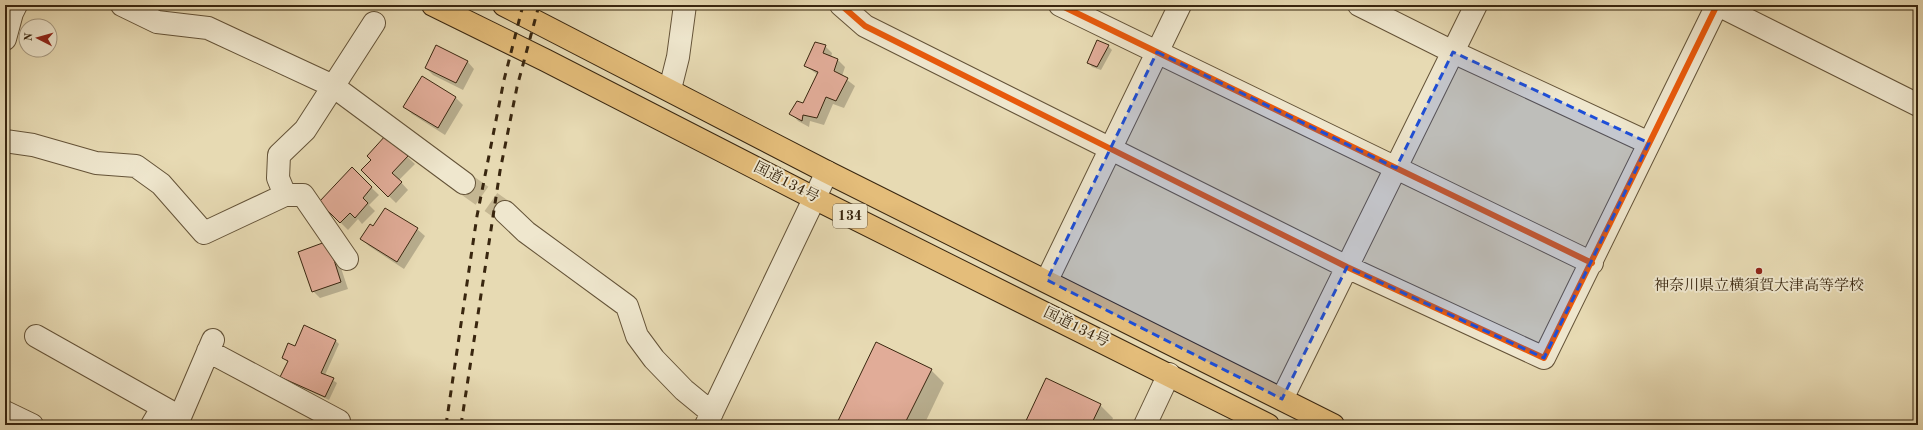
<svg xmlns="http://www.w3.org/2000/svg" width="1923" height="430" font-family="'Old Standard TT','Noto Serif JP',serif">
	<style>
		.shadow { fill: #0003 }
		.building { fill: #e1ac98; stroke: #39260f }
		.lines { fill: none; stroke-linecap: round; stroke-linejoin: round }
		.minor-tunnel { stroke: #c4b692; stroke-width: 22; stroke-dasharray: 22 11; stroke-linecap: butt }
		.minor-casing { stroke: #645338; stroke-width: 24 }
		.highway-casing { stroke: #39260f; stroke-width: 24 }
		.minor { stroke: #efe7ce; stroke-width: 22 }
		.highway { stroke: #e4bd7a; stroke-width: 22 }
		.rail { stroke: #39260f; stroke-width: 3; stroke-dasharray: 7 7; stroke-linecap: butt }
		.cycleway-casing { stroke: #efe7ce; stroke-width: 8 }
		.cycleway { stroke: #e8590c; stroke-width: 6 }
		.marked { fill: #1d4ed8; fill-opacity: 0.2; stroke: #1d4ed8; stroke-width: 3; stroke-dasharray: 8 5; stroke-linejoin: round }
		.poi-dot { fill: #8f2418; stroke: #efe7ce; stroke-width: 1.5 }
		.labels { text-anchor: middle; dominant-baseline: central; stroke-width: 4; stroke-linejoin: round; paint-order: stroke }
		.shield { fill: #efe7ce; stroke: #706048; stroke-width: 1 }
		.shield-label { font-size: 14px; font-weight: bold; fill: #39260f }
		.street-label { font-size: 15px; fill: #39260f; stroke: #efe7ce }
		.poi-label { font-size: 15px; fill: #39260f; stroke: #efe7ce }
	</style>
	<rect width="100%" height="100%" fill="#e7dab3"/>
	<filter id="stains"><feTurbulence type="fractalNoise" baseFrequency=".005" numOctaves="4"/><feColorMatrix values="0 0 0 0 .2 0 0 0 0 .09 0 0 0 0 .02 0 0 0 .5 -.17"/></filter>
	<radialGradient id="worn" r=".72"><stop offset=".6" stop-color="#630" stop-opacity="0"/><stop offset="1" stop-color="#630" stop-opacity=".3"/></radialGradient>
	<path class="shadow" d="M825,46L832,53L831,58L838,60L845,67L842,76L855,86L844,108L833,104L824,125L810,121L809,127L798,121L791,113L804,104L818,75L806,66Z
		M1108,46L1112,50L1101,70L1092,67L1089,63Z
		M467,61L474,69L463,90L433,75L426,68Z
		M422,78L456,98L463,105L445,135L412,114L405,107Z
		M386,137L415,164L399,180L408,190L396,203L362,170L372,160Z
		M352,169L379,195L369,205L375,211L362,224L358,219L348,230L320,202Z
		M386,209L417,229L425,236L404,269L369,246L362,239L374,228Z
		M335,250L348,289L320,298L313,291Z
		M336,341L339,344L325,375L337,383L329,400L285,380L282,377L289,362L283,358L295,347Z
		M931,370L944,383L924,425H837Z
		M1100,405L1113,418L1110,425H1025Z"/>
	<path class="building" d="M1097,40L1109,45L1097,67L1087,63Z
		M815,42L826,45L823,53L838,59L834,71L848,78L836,101L826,97L817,118L803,115L802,121L789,114L797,101L803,103L818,72L804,66Z
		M436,45L468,61L456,83L425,68Z
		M422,76L456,97L438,128L403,107Z
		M386,135L408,156L392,173L402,182L388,197L361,170L371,160L367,156Z
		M352,167L372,187L363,198L368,203L355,218L350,213L340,223L319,202Z
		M385,208L418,228L397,262L360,239L370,224L373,226Z
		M328,241L341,282L312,292L298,252Z
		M304,325L336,340L321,373L334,378L325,397L280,377L288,361L282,358L288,343L295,346Z
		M876,342L932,369L904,425H836Z
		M1046,378L1101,404L1091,425H1024Z"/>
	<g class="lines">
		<path class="minor-tunnel" d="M464,183L505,212"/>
		<g class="minor-casing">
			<path id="minor" d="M122,5L157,22L208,28L333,86L464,183
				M841,5L865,26L1347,267L1544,358L1717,5
				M1060,5L1592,263
				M1359,5L1453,52L1649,143
				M1718,5L1918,105
				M5,39L12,13L16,5
				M670,89L678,57L685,5
				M5,141L33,145L96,163L136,166L161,184L204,233L285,195H303L347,259
				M285,195L278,178L279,155L305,130L374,23
				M505,212L526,232L627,306L637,336L654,359L684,390L712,413
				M1047,280L1180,5
				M36,336L180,417L213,340
				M208,351L339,421L337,425
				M1282,399L1476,5
				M5,412L32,425
				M152,425L162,408
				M706,425L827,172
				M1145,425L1169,374"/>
		</g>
		<g class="highway-casing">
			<path id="highway" d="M433,5L545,60L814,198L1268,425
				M504,5L827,172L1333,425"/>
		</g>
		<use href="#minor" class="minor"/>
		<use href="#highway" class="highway"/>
		<path class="rail" d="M446,425L477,216L504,80L523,5
			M461,425L500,171L517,87L539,5"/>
		<g class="cycleway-casing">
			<path id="cycleway" d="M841,5L865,26L1347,267L1544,358L1717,5
				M1060,5L1592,263"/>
		</g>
		<use href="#cycleway" class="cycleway"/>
	</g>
	<path class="marked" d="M1157,52L1396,168L1453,52L1649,143L1544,358L1347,267L1282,399L1047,280Z"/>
	<circle class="poi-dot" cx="1759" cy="271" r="4"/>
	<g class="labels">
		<rect class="shield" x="833" y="204" width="34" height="24" rx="3"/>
		<g class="shield-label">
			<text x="850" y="216">134</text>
		</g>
		<g class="street-label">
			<text transform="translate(786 183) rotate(27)">国道134号</text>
			<text transform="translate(1076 328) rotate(26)">国道134号</text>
		</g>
		<g class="poi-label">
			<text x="1759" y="286">神奈川県立横須賀大津高等学校</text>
		</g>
	</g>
	<rect width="1923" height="430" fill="none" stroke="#e7dab3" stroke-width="20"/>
	<rect x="6" y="6" width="1911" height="418" fill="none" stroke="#39260f" stroke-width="2"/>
	<rect x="10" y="10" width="1903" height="410" fill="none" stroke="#39260f"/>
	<g transform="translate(38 38) rotate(276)"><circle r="19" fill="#efe7ce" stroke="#a69a82"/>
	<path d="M0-3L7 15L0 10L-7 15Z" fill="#8f2418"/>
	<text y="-6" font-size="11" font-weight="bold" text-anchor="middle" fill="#39260f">N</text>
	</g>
	<rect width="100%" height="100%" filter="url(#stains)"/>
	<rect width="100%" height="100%" fill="url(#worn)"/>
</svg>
